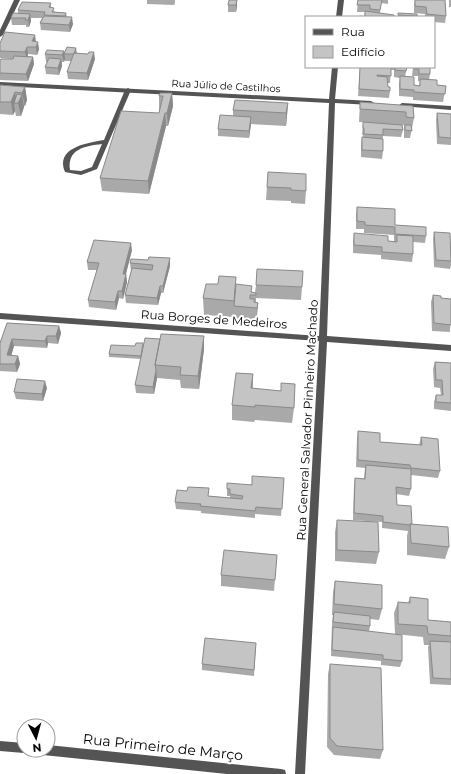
<svg xmlns="http://www.w3.org/2000/svg" width="451" height="774" font-family="Montserrat,sans-serif">
	<style>
		.lines { fill: none; stroke-linecap: round; stroke-linejoin: round }
		.service { fill: #545454; fill-rule: evenodd }
		.minor { fill: #545454; fill-rule: evenodd }
		.wall { fill: #a9a9a9 }
		.shaded-wall { fill: #898989 }
		.building { fill: #c4c4c4; stroke: #898989 }
		.labels { text-anchor: middle; dominant-baseline: central; stroke-width: 4; stroke-linejoin: round; paint-order: stroke }
		.far-street-label { font-size: 10px; fill: #000; stroke: #fff }
		.street-label { font-size: 12px; fill: #000; stroke: #fff }
		.near-street-label { font-size: 14px; fill: #000; stroke: #fff }
	</style>
	<rect width="100%" height="100%" fill="#fff"/>
	<g class="lines">
		<path class="service" d="M128,88L131,90L97,169L81,175L65,172C55,148 86,143 104,140L125,90ZM102,144L92,167L81,171L70,170C67,149 85,146 102,144Z"/>
		<path class="minor" d="M14,0H20L3,35L0,37V30Z
			M338,0H344L342,17H336Z
			M332,67H338L335,99L371,101L374,103L371,105L335,103L327,336L451,345V351L327,342L305,774H295L319,341L0,319V313L319,336L329,103L0,86V82L329,99Z
			M402,103L451,106V110L400,106L399,105Z
			M0,741L24,743V750H29L24,753L0,751Z
			M48,745L281,769L285,770L286,774H227L43,755L39,754L38,750H48Z"/>
	</g>
	<path class="wall" d="M147,0H175V3L174,5L147,4Z
		M237,0V6L236,12H228V5Z
		M358,0H388V4L381,3L380,13L364,17L365,12H357Z
		M415,0H445L446,16L445,23L434,22V17H425V14L414,13V5Z
		M449,0H451V7H449Z
		M51,3V7L55,12L66,13L67,17L73,24L70,32L41,30L40,23L42,18H31V21L29,27H26V25H12L11,18L18,13V10Z
		M398,13L417,14V17H398Z
		M36,42L39,49L37,55L28,54V56L33,57L34,64L28,81L0,80V60L13,59L0,58V43Z
		M64,51L65,53H77L95,59L88,80L68,79L67,72L71,61H65V59L64,62H62V66L59,75L46,74L45,67L47,62H46L45,54Z
		M360,67H407L405,77L414,85L419,86L420,81H418V76H412L413,67H430V74L429,80L437,85L446,86L443,102L413,100V97L399,96V83L400,78L394,77V70H391L390,83H387L388,87L390,91L389,98L358,96Z
		M0,85L25,87L27,100L25,106H24V107L21,116H16L15,111L13,115L0,114Z
		M172,93L173,106L168,126H166L149,194L102,191L100,178L159,113V96Z
		M360,102L413,106L414,118L410,138H404V125H402L403,130L401,137L383,136V151L382,159L361,157V145L362,137L363,138V135H362L363,122H359Z
		M288,103L286,126L251,124L249,138L218,136V129L233,116V110Z
		M437,113L451,114V145L437,144L436,120Z
		M268,172L306,191L305,204L291,203V201L266,200Z
		M357,207L395,225L426,236L425,243L413,242V254L412,262L381,259V255L353,253V241L354,233L388,241H394V235L364,233V229H356V214Z
		M434,232L451,249V265L450,269L434,267L433,239Z
		M132,250L126,274L127,282L123,299L119,298L116,310L89,307L88,300L97,270H88L87,262Z
		M170,258V266L163,293H161L158,305L126,303L125,295L132,271H131L130,263L148,260Z
		M256,285L302,287L301,300L256,298V302L258,303L256,321L234,319V317L204,315L203,298L236,288L255,293Z
		M433,295L451,302L450,332L432,331L431,302Z
		M7,323L59,326L61,333L58,344L48,343L47,348L14,346L11,356H18L20,364L17,372L0,371V343Z
		M135,346L204,349L199,389L181,388L180,380L157,378L154,394L136,393L135,385L141,359L109,357V354Z
		M435,362L451,363V411L434,409V402L436,395H441L440,388L434,387L433,369Z
		M253,374V389L281,391L294,408L292,423L255,420L254,422L232,420V405Z
		M47,388L43,401L16,399L14,392Z
		M358,431L380,442L419,445L421,437L440,471L438,478L411,475V489L409,496L396,494L397,505L412,524L449,547L445,559L407,555V536L408,531L382,528V522L353,520L354,485L355,478L364,479L365,468L356,467L357,438Z
		M284,478L281,516L255,514V518L201,513V511L176,509L175,502L209,496L230,498V496H227V489Z
		M337,520L379,552L376,564L335,561V532Z
		M277,555L274,591L221,586V575Z
		M335,581L382,609L379,620L370,619V626L369,631L402,661L400,667L381,665V661L331,656L332,623L333,615H332L333,592Z
		M410,597L428,620L451,622V685L430,684L428,647L429,645H424L423,637L395,634L394,613L398,602L408,603Z
		M256,643L254,676L202,670V664Z
		M330,664L383,750L380,759L334,755L327,747L328,674Z"/>
	<path class="shaded-wall" d="M237,0V6L236,12V5Z
		M30,14L31,21L29,27L28,20Z
		M72,17L73,24L70,32L69,25Z
		M35,35L36,42L32,41Z
		M38,42L39,49L37,55L36,47Z
		M27,47L28,54L27,59L25,52Z
		M76,48L77,55L74,54Z
		M64,51L65,59L64,62L62,55Z
		M94,52L95,59L88,80L87,73Z
		M33,57L34,64L28,81L26,74Z
		M61,59L62,66L59,75L58,68Z
		M25,87L27,100L25,106L22,93Z
		M15,92L17,103H14L15,111L13,115L11,102Z
		M172,93L173,106L168,126L167,113Z
		M22,95L24,107L21,116L18,103Z
		M288,103L287,116L286,126V113Z
		M165,113L166,126L149,194L148,181Z
		M251,117V124L249,138V131Z
		M131,243L132,250L124,281L123,274Z
		M170,258V266L163,293V286Z
		M126,274L127,282L123,299L122,291Z
		M160,286L161,293L158,305L157,298Z
		M118,291L119,298L116,310L115,302Z
		M258,303L257,316L256,321L257,308Z
		M59,326L61,333L58,344L56,336Z
		M47,336L48,343L47,348L45,341Z
		M204,336V349L199,389L198,376Z
		M12,339L14,346L9,363L7,355Z
		M18,356L20,364L17,372L15,364Z
		M156,370L157,378L154,394L153,387Z
		M253,374L252,390L251,388Z
		M45,381L47,388L43,401L42,394Z"/>
	<path class="building" d="M229,0H237L236,5H228Z
		M358,0H382L380,10L370,9V5H357Z
		M415,0H445L446,16L427,14L426,7L415,6Z
		M22,2L51,3L49,7L54,8L52,12L66,13L65,16L44,15L45,12L18,10Z
		M365,11L394,15V17H360V16L365,17Z
		M13,13L30,14L28,20H25L26,18H11Z
		M398,13L417,14V16L398,15Z
		M44,16L72,17L69,25L40,23Z
		M5,32L35,35L32,41L38,42L36,47H27L25,52L0,51V43Z
		M67,47L76,48L74,54H64Z
		M47,50L64,51L62,55L45,54Z
		M89,52H94L87,73L67,72L74,53L88,54Z
		M14,56L33,57L26,74L0,73V60L1,59H13Z
		M49,58L61,59L58,68L45,67Z
		M360,67H391V76L377,75V76L387,77L388,87H390V91L359,89Z
		M395,67H407L406,71L395,70Z
		M414,67H430V74H419V69H414Z
		M400,76L414,77V85L420,86V79L437,80V85L446,86L445,94L414,92V90L400,89Z
		M0,85L25,87L22,93L15,92L11,102H0Z
		M160,93H172L167,113H165L148,181L100,178L121,111L159,113L163,96H159Z
		M17,94L22,95L18,103H14Z
		M235,100L288,103L286,113L233,110Z
		M360,102L413,106L414,118L406,117V112L360,109Z
		M437,113L451,114V138L439,137Z
		M220,115L251,117L249,131L218,129Z
		M363,122L402,125L403,130L383,129V135L364,134V128H363Z
		M405,125H411L412,131L405,130Z
		M362,137L383,139V151L362,150Z
		M268,172L306,174V191L291,190V188L267,187Z
		M357,207L395,209V225L426,227V236L395,234V227L365,225V222L357,221Z
		M434,232L450,233L451,261L436,260Z
		M354,233L388,236V241L397,242V235L413,236V254L382,252V247L354,245Z
		M94,240L131,243L123,274H126L122,291H118L115,302L88,300L99,263L87,262Z
		M149,257L170,258L163,286H160L157,298L125,295L132,268L152,270L153,265L130,263L131,259L148,260Z
		M257,269L303,271L302,287L256,285Z
		M219,276L236,277L234,301L203,298L206,284H218Z
		M236,284L252,286L251,292L256,293V295H250V299H254V302L258,303L257,308L234,306Z
		M433,295L441,296V298L451,299V325L434,323Z
		M7,323L59,326L56,336H47L45,341L12,339L7,355L18,356L15,364H0V343Z
		M161,334L204,336L198,376L180,375L181,367L155,365Z
		M145,338L160,339L155,365L156,370L153,387L135,385Z
		M136,343H143L141,356L109,354L111,345L135,346Z
		M435,362L451,363V403L436,402V395H443L442,380H436Z
		M236,373L253,374L251,388L281,391V383L295,384L294,408L255,405V407L232,405Z
		M17,379L45,381L42,394L14,392Z
		M358,431L380,433V442L422,445L421,437L438,439L440,471L411,468L410,465L358,460Z
		M366,465L411,469V489L396,487L397,505L411,506L412,524H410V525L383,522V516L354,513L355,478L365,479Z
		M252,476L284,478L282,509L256,507L255,511L200,506L201,504L175,502L177,490L187,491L188,487L209,488L208,496L242,499L243,496L230,494V489H227V483L252,485Z
		M337,520L378,522L379,552L337,550Z
		M410,524L448,527L449,547L411,543Z
		M224,550L277,555L275,580L221,575Z
		M335,581L382,585V609L334,604Z
		M410,597L428,599V620L451,622V636L428,634L427,626L398,624V602L410,603Z
		M334,612L370,616V626L333,622Z
		M333,627L402,635V661L383,659V655L332,650Z
		M205,638L256,643L254,670L202,664Z
		M430,641L451,642V679L433,678Z
		M330,664L381,668L383,750L337,746L330,738Z"/>
	<g class="labels">
		<g class="far-street-label">
			<text transform="translate(226 86) rotate(3)">Rua Júlio de Castilhos</text>
		</g>
		<g class="street-label">
			<text transform="translate(214 319) rotate(4)">Rua Borges de Medeiros</text>
			<text transform="translate(307 420) rotate(-87)">Rua General Salvador Pinheiro Machado</text>
		</g>
		<g class="near-street-label">
			<text transform="translate(163 747) rotate(6)">Rua Primeiro de Março</text>
		</g>
	</g>
	<rect x="305" y="16" width="130" height="52" fill="#ffffff" stroke="#999999"/>
	<rect x="313" y="29" width="20" height="6" fill="#545454" stroke="#999999"/>
	<text x="341" y="36" font-size="12" fill="#000000">Rua</text>
	<rect x="313" y="46" width="20" height="12" fill="#c4c4c4" stroke="#999999"/>
	<text x="341" y="56" font-size="12" fill="#000000">Edifício</text>
	<g transform="translate(36 738) rotate(174)"><circle r="19" fill="#ffffff" stroke="#999999"/>
	<path d="M0-3L7 15L0 10L-7 15Z" fill="#000000"/>
	<text y="-6" font-size="11" font-weight="bold" text-anchor="middle" fill="#000000">N</text>
	</g>
</svg>
